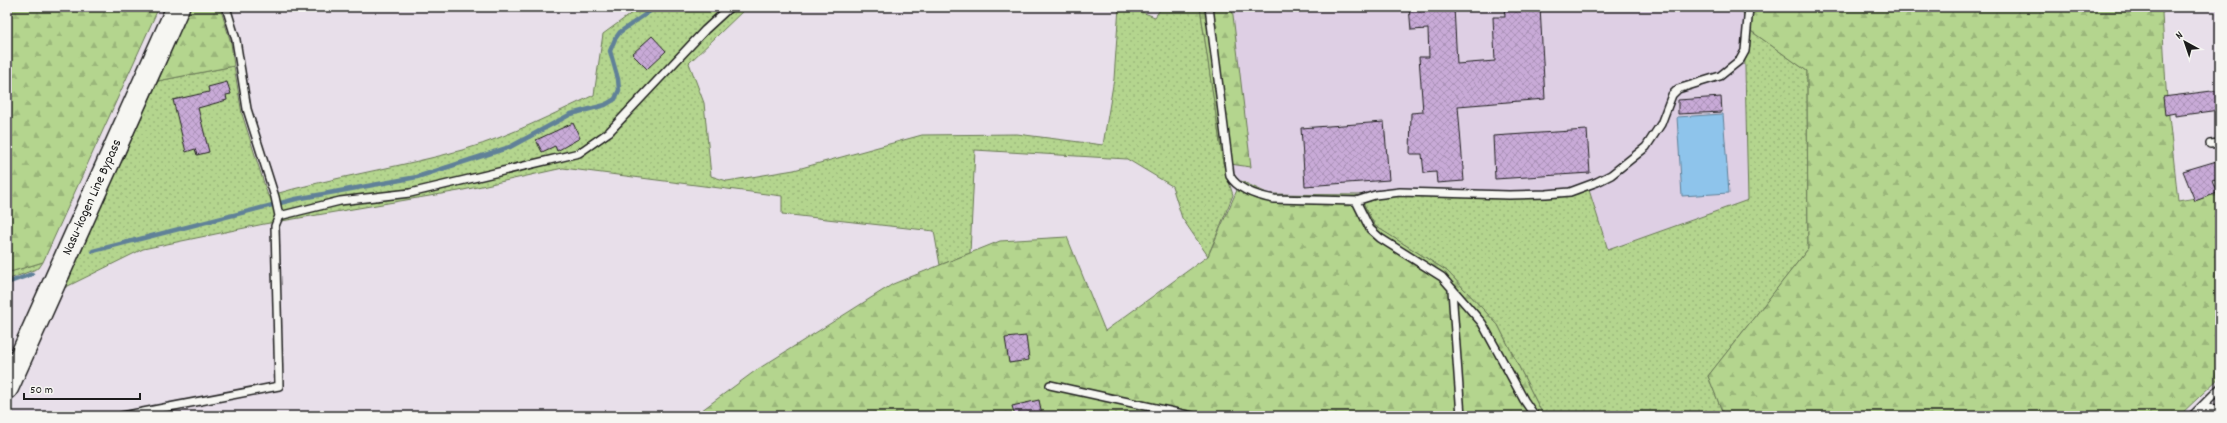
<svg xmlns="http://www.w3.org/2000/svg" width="2227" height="423" font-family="Dekko,sans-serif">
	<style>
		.built { fill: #decfe4 }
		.grass { fill: url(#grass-dots); stroke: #687855 }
		.forest { fill: url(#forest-firs); stroke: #687855 }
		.water { fill: #8ec4eb; stroke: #608198 }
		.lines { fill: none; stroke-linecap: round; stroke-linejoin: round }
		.stream { stroke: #608198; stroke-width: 4.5 }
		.building { fill: url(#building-cross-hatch); stroke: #1c1c1c }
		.service-casing { stroke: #1c1c1c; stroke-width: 10 }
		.primary-casing { stroke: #1c1c1c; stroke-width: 25 }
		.service { stroke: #f6f6f2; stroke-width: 7 }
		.primary { stroke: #f6f6f2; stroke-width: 22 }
		.labels { text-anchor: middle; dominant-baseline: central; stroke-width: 3.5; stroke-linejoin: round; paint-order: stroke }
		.street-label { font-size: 14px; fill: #1c1c1c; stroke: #f6f6f2 }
	</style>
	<defs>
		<pattern id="grass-dots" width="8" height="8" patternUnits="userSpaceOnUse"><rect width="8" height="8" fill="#b4d58e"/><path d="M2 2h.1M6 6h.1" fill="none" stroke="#9ab67a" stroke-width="1.8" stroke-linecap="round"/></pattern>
		<pattern id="forest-firs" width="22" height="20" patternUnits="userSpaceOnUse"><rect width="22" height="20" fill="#b4d58e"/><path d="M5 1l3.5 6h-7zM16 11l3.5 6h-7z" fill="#9ab67a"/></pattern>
		<pattern id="building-cross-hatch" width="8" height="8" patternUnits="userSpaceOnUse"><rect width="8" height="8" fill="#c8aad7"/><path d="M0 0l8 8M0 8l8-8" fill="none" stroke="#ab92b8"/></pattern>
	</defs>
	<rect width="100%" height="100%" fill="#e8dfea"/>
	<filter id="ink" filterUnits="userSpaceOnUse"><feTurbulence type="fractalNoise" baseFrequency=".025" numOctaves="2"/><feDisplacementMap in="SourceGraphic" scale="8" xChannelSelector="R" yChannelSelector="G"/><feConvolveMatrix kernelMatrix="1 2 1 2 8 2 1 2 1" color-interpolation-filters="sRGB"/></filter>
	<g filter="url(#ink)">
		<path class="built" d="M1213,7H1743L1748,201L1608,250L1509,193L1398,189L1359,195L1268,194L1241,181L1234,171Z"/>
		<path class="grass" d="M640,7H747L689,63L704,103L711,176L727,181L794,170L922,135L1017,134L1103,145L1114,79L1119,7H1128L1155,17L1162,7H1200L1223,163L1233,195L1208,256L1182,218L1172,186L1127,159L975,150L970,253L940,265L934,231L782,214V196L563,168L459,191L264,224L143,249L64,288L158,81L234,66L242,114L268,196C333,177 401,167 466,149C510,136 553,114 594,95L603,34Z
			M1744,26L1807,71L1808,249L1708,376L1724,416L1543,415L1498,325L1447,271L1375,226L1359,195L1398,189L1509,193L1589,190L1608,250L1748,200Z
			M43,262L39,268L7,280V273Z"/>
		<path class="forest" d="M7,7H159L43,262L7,273Z
			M190,7H220L231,43L234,66L158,81Z
			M1200,7H1232L1251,167L1223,163Z
			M1743,7H2172L2162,13L2166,88L2178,201L2220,194V377L2179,416H1724L1708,376L1808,249L1807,71L1744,26Z
			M1241,181L1269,194L1359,195L1375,226L1447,271L1498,325L1543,415L1546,416H694L755,371L893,284L1000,241L1067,237L1105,331L1208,256Z"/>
		<path class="water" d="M1723,114L1729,193L1682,196L1677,117Z"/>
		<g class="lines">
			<path class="stream" d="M93,251L296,199L417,177L510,147L571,114L605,105L615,99L619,90L618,79L610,51L615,39L620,32L656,7
				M7,283L32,274"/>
		</g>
		<path class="building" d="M1409,7H1454L1457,64L1495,61L1493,17H1505L1504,7H1540L1545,99L1458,106L1464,181L1437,183L1436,172L1424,173L1422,154H1410L1411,113L1423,112L1419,57H1429L1428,29L1411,30Z
			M652,36L666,51L647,69L632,54Z
			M227,82L231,94L226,95L227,100L198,108L209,152L197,155L195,149L186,152L173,100L209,92L208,87Z
			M2220,90V110L2175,116V113L2165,115L2163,97Z
			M1721,97L1722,112L1678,114V100Z
			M1384,122L1389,180L1305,186L1301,128Z
			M573,123L580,138L557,151L555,146L542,152L536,140Z
			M1587,130L1590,173L1495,179L1493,136Z
			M2220,160V178L2212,180L2217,193L2195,201L2183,171Z
			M1026,336L1029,360L1009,363L1005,338Z
			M1039,400L1042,416H1015L1012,406Z"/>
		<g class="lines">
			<g class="service-casing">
				<path id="service" d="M1209,7L1230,176C1238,190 1258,196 1274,199L1356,201L1370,229L1380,238L1442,277L1482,323L1524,400L1535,416
					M2210,144L2220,143
					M1356,201L1375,195L1400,192L1509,195L1546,194L1570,192L1597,182L1611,175L1646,147L1661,124L1672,95L1678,89L1720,76L1740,60L1745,51L1749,7
					M279,216L340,201L410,193L579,153L609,132L705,30L730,7
					M1452,290L1461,416
					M1050,385L1192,416
					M2200,408L2220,409
					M122,416L279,386L275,226L279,216L275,197L247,109L236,40L226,7
					M2192,416L2220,388"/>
			</g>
			<g class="primary-casing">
				<g id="primary">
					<path id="s1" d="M7,388L178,7"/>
				</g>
			</g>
			<use href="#service" class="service"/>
			<use href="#primary" class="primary"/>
		</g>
	</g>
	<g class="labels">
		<g class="street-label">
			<text stroke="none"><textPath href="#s1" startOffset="209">Nasu-kogen Line Bypass</textPath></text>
		</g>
	</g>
	<rect width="2227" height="423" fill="none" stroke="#f6f6f2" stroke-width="24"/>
	<rect x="12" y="12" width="2203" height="399" fill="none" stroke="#1c1c1c" stroke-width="1.5" filter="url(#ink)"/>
	<g transform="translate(2185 42) rotate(320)" stroke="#f6f6f2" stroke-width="3" paint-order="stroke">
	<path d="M0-3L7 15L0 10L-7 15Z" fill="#1c1c1c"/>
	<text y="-6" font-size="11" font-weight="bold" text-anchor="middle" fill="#1c1c1c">N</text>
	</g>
	<path d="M24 393v6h116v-6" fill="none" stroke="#1c1c1c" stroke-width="2"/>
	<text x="30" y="393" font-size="12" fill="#1c1c1c" stroke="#f6f6f2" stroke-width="3" paint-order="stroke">50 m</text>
</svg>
